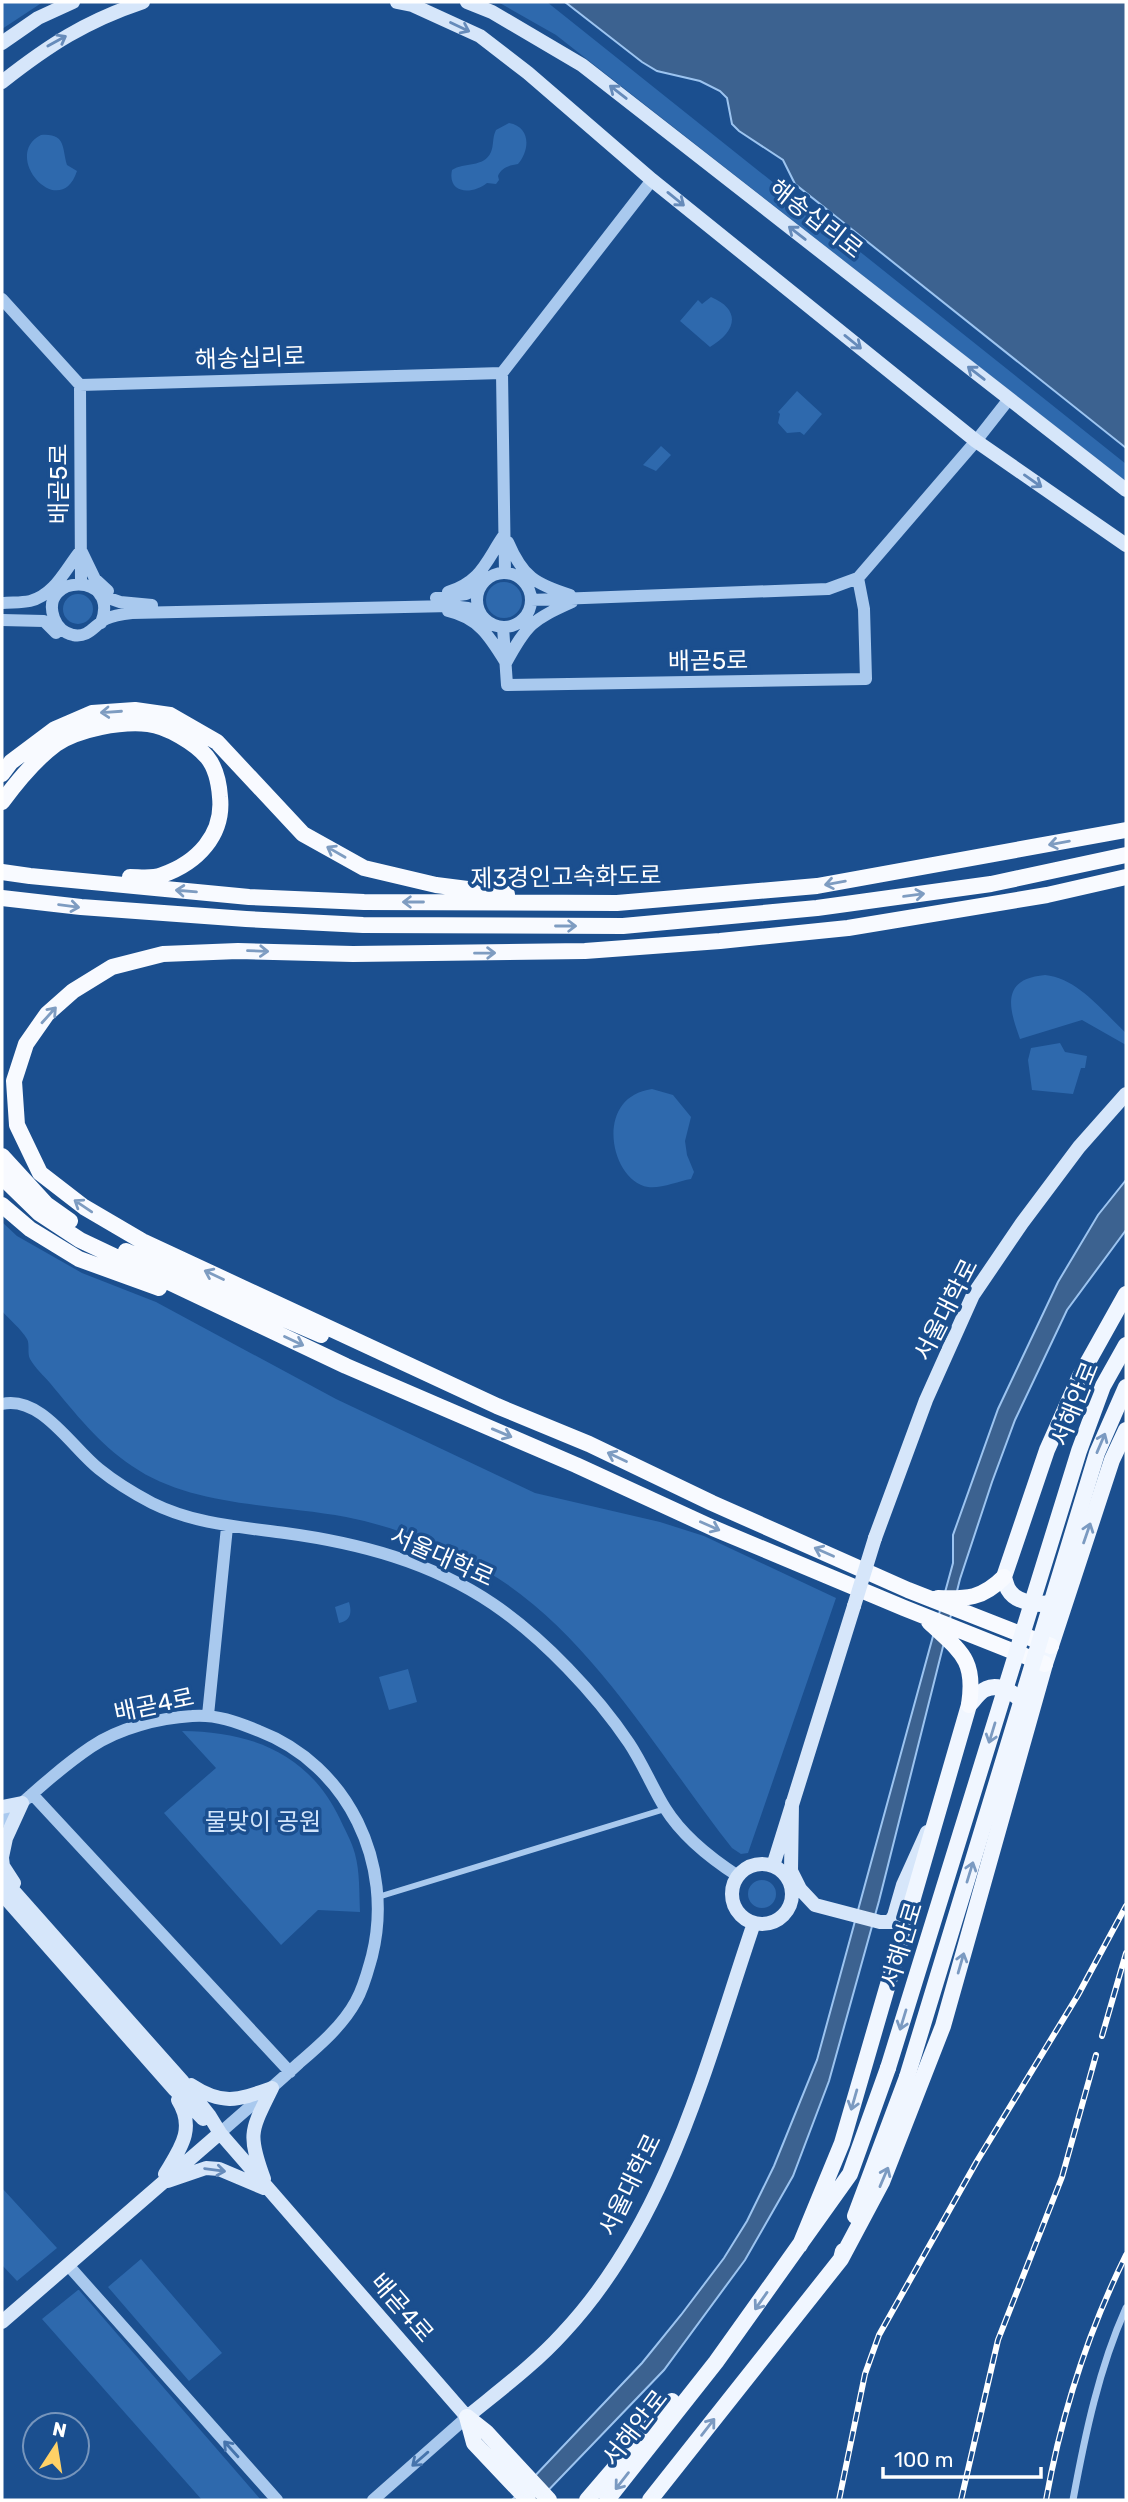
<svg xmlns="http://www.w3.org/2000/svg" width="1128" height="2502" font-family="Rubik,'Noto Sans KR',sans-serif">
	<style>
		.green { fill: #2e69ad }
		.water { fill: #3c6290; stroke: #9cc4f0; stroke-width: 2 }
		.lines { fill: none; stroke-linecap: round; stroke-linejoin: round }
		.pedestrian { stroke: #a9c9ee; stroke-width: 6 }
		.minor { stroke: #a9c9ee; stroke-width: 7 }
		.tertiary { stroke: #a9c9ee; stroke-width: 12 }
		.secondary { stroke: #d6e6fa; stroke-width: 14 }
		.primary { stroke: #f0f6ff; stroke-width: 16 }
		.trunk { stroke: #f8faff; stroke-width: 16 }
		.rail-casing { stroke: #fff; stroke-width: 6 }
		.rail { stroke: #1b4f8f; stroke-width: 3.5; stroke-dasharray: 10; stroke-linecap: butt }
		.secondary-bridge { stroke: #d6e6fa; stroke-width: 14 }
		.primary-bridge { stroke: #f0f6ff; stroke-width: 16 }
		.oneway { stroke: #668bba }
		.oneway2 { stroke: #7e9cc1 }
		.oneway3 { stroke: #7b9ac1 }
		.oneway4 { stroke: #4674ac }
		.labels { text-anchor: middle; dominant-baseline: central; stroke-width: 7; stroke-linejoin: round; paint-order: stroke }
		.street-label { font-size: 24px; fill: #fff; stroke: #1b4f8f }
		.park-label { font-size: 24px; fill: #cfe3fa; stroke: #1b4f8f }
	</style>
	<rect width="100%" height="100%" fill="#1b4f8f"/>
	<path class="green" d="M2,2H43L2,29Z
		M498,2H547L1126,464V482L556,35Z
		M509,123C531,127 530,150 518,164C510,165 501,168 498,176L499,180L496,184L487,183C472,195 447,194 452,170C464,162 484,168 491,152C494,145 492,138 496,130Z
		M41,135C66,133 62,148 67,165L77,171C60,223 0,156 41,135Z
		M711,297C742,310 736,332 710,347L680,321L698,300L702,304Z
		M797,391L822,414L804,435L800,432L787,433L778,423L780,414L778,412Z
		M661,446L671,455L656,471L643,465Z
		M486 600a18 18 0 1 1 36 0a18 18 0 1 1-36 0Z
		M63 609a15 15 0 1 1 30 0a15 15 0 1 1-30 0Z
		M1045,975C1078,978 1103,1012 1126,1033V1045L1082,1020L1020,1039C1009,1008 1000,979 1045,975Z
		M1060,1043L1065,1052L1087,1056L1085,1068H1081L1073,1094L1032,1090L1028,1060L1031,1048Z
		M652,1089L673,1095L691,1117L685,1141L687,1155L694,1172L691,1179C679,1181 660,1189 648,1187C610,1181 593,1097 652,1089Z
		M2,1222L17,1236L82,1273L156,1302L336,1399L535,1493L660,1522L704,1536L836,1598L748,1853L741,1854L732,1848C659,1756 592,1634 488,1572C444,1546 396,1527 346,1517C277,1504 191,1507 132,1466C99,1444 75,1413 50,1383C44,1376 35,1368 30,1359C27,1353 30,1344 27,1339C21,1329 10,1320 2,1311Z
		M349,1602C352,1612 351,1621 339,1623L335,1607Z
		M408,1669L417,1702L389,1710L379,1677Z
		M182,1731C253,1732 308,1753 340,1819C345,1830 352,1842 355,1854C360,1872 359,1893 360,1912L318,1910L281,1945L164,1813L216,1768Z
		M748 1894a14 14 0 1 1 28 0a14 14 0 1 1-28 0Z
		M2,2188L57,2248L17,2281L2,2265Z
		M141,2259L222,2353L189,2381L108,2287Z
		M78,2290H79L261,2500H202L42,2319Z"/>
	<path class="water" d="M565,2H1126V448L795,184L783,160L739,131L732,124L727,98L720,91L700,81L657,71L642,62Z
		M1126,1180V1230L1067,1310L1015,1420L992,1482L960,1579L879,1901L829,2081L793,2176L745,2260L664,2370L539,2500H512L642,2363L681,2315L724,2258L747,2221L774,2166L817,2060L953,1563V1535L998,1409L1058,1282L1098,1215Z"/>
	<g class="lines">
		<path class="pedestrian" d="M378,1897L665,1809"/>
		<path class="minor" d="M1073,2500C1085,2435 1099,2368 1126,2308"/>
		<path class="tertiary" d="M2,299L80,385L502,373L652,180
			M502,373L505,573
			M80,385L81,583
			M508,542C523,577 535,584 570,595
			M477 600a27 27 0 1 1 54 0a27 27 0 1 1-54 0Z
			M448,592C482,581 486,561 504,535
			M100,595L120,602L152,605
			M436,598L466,594L480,588
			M531,600L828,589L858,578L976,441L1009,399
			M2,603C11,602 21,603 30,601C55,595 66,568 81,550L95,579L108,591
			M448,611C479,618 490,637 506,663C527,624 532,620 572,602
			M2,620L44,621L56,633
			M101,623C121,571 38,574 54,618C57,626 64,633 73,635C89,638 94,625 106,619C114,615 123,614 132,613L451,606L468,608L481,614
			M503,627L507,685L866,679L864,609L858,578
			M2,1404C41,1395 72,1448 99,1469C115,1482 133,1493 152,1503C194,1524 240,1527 285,1533C359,1543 431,1562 493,1604C543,1638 596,1694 629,1743C643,1764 652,1787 665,1808C683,1837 710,1858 738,1876
			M208,1715L227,1527
			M32,1794L290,2072
			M2,1821C30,1796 60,1768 91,1747C119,1728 159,1718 192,1716C216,1714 237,1722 259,1731C348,1765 395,1864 372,1956C368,1970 364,1987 356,2001C343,2025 320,2045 299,2063C273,2087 246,2110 220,2133
			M68,2265L277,2500
			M373,2500L467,2417"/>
		<path class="secondary" d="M397,2L412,5L480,36L528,73L652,180L976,441L1126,545
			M467,2L492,12L582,65L1126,490
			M2,43L38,18L73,2
			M2,82C49,45 86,21 143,2
			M875,1538L926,1400L973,1295L1022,1223L1079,1147L1126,1094
			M792,1803L791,1871L800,1889L815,1905L880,1922H890L894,1916L903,1885L927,1832
			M2,1807L22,1803
			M2,1857L6,1838L22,1803
			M2,1858L3,1866L14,1883
			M732 1894a30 30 0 1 1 60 0a30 30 0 1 1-60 0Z
			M773,1866L854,1606
			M2,1878L183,2082L209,2115L220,2133L467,2417C500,2390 535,2364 563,2333C668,2221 706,2064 754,1923
			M2,1894L175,2090L203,2119
			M191,2085C223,2106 238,2100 272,2088
			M165,2174C180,2149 196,2129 178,2100
			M264,2179C247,2133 251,2131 272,2088
			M168,2181L206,2168L219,2169L264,2188
			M2,2322L220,2133"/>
		<path class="primary" d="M1062,1598C1048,1608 1017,1605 1008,1589C1006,1585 1005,1581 1004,1577L1047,1450L1079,1378L1126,1294
			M855,2216L907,2077
			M800,2245L842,2143L969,1705C974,1700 980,1691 986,1689C1001,1682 1017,1696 1027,1705L1028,1710
			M841,2259L882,2182L943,2026L1045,1664L1112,1460L1126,1430
			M467,2417L486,2432L549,2500
			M467,2417L474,2443L528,2500
			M587,2500L672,2401
			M607,2500L716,2362L850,2174L888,2068
			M650,2500L841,2259L843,2251"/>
		<path class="trunk" d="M2,774L11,762L55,729L92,713L135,710L170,715L217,742L303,834L364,868L436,885L507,894
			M2,802C16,783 37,758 56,744C79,729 121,721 148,724C167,726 195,743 207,757C216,768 219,783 220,797C224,835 197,863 162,875C153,879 140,877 130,877
			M2,872L30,876L249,897L364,902L617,903L817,886L1126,830
			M2,898L81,907L246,919L363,925L623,926L817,908L991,884L1126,855
			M2,1156L46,1204L70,1221
			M2,1177L39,1213L80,1240L346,1366L576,1465L713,1528L904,1608L1045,1664
			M2,1205L30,1229L79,1259L159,1288
			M126,1251L321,1335
			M938,1598C967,1599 982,1599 1004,1577
			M929,1622C961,1652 976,1659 969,1705
			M1051,1646L908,1590L712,1503L589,1444L497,1406L142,1241L84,1207L40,1173L17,1125L14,1081L26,1044L47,1014L73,991L112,967L163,954L238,951L353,954L585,951L720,941L848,928L1047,895L1126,877"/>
		<g class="rail-casing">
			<path id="rail" d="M1102,2036L1126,1953
				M839,2500L865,2374L879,2335L977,2161L1078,1995L1126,1906
				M961,2500L998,2340L1062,2177L1096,2055
				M1046,2500C1061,2416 1088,2332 1126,2255"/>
		</g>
		<use href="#rail" class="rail"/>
		<path class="secondary-bridge" d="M854,1606L875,1538"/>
		<path class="primary-bridge" d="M888,2068L1079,1451L1103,1386L1126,1345
			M907,2077L1097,1453L1126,1387"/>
	</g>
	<defs><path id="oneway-shaft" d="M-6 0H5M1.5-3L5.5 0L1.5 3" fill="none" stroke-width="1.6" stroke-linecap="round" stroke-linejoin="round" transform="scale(1.75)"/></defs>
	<g class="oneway">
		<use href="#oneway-shaft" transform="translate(460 27) rotate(25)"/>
		<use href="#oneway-shaft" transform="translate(57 41) rotate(-29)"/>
		<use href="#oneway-shaft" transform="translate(618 92) rotate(-142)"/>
		<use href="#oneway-shaft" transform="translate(676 199) rotate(39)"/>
		<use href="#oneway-shaft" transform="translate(797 233) rotate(-142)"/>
		<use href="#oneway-shaft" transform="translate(853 342) rotate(39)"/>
		<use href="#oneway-shaft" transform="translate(976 373) rotate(-142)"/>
		<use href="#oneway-shaft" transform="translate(1033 481) rotate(35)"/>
		<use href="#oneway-shaft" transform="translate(215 2170) rotate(8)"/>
	</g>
	<g class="oneway2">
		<use href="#oneway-shaft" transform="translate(111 712) rotate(176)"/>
		<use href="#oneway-shaft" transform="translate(1059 843) rotate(170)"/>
		<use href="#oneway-shaft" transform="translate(336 852) rotate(-150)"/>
		<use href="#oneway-shaft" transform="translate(835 883) rotate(170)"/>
		<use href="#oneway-shaft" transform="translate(186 891) rotate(-175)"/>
		<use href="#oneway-shaft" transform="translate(914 895) rotate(-8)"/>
		<use href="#oneway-shaft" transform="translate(413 902) rotate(-180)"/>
		<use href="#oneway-shaft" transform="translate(69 906) rotate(7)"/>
		<use href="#oneway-shaft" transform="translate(566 926)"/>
		<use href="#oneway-shaft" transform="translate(258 951) rotate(2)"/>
		<use href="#oneway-shaft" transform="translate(485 953) rotate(-1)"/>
		<use href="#oneway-shaft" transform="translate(49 1015) rotate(-48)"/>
		<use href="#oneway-shaft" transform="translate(83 1206) rotate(-146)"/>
		<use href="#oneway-shaft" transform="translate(214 1275) rotate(-155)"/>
		<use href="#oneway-shaft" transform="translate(294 1341) rotate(25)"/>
		<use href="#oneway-shaft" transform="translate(502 1433) rotate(23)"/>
		<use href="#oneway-shaft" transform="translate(617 1457) rotate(-155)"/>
		<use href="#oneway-shaft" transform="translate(710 1526) rotate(24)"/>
		<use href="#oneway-shaft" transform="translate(824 1552) rotate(-156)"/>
	</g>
	<g class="oneway3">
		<use href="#oneway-shaft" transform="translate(1101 1443) rotate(-67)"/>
		<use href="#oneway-shaft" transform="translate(1087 1533) rotate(-71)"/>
		<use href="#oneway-shaft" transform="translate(992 1733) rotate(107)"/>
		<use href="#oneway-shaft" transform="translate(970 1872) rotate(-73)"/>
		<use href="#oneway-shaft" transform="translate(961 1963) rotate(-74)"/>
		<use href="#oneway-shaft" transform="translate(903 2020) rotate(107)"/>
		<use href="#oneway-shaft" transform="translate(854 2100) rotate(106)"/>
		<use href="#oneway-shaft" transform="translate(884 2177) rotate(-67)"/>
		<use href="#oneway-shaft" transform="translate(761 2301) rotate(125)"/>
		<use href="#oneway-shaft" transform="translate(708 2427) rotate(-52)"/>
		<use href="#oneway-shaft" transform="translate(622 2481) rotate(128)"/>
	</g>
	<g class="oneway4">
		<use href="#oneway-shaft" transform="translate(231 2449) rotate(-132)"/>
		<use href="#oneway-shaft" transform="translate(420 2459) rotate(139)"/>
	</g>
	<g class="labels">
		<g class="street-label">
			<text transform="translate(816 219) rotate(38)">해송십리로</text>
			<text transform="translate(250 358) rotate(-2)">해송십리로</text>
			<text transform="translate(59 484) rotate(-90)">배곧5로</text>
			<text transform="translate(708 661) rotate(-1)">배곧5로</text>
			<text transform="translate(566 877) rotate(-1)">제3경인고속화도로</text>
			<text transform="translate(946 1310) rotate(-63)">서울대학로</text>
			<text transform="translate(1075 1404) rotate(-68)">서해안로</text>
			<text transform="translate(442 1557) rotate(24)">서울대학로</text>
			<text transform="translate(154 1705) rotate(-12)">배곧4로</text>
			<text transform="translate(902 1945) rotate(-73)">서해안로</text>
			<text transform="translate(630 2185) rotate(-64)">서울대학로</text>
			<text transform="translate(402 2308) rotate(49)">배곧4로</text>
			<text transform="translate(635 2428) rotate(-52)">서해안로</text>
		</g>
		<g class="park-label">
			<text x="263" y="1822">물맞이 공원</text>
		</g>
	</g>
	<rect width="1128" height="2502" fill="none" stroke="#ffffff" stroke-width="7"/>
	<g transform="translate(56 2446) rotate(12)"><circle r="33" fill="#1b4f8f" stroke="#7695bc" stroke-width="2"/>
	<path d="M0-5L12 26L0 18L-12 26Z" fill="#ffd166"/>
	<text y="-10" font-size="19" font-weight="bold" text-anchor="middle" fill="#ffffff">N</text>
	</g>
	<path d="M883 2467v10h158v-10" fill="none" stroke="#ffffff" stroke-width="3.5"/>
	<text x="894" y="2467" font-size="21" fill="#ffffff" stroke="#1b4f8f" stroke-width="5" paint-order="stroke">100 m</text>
</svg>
